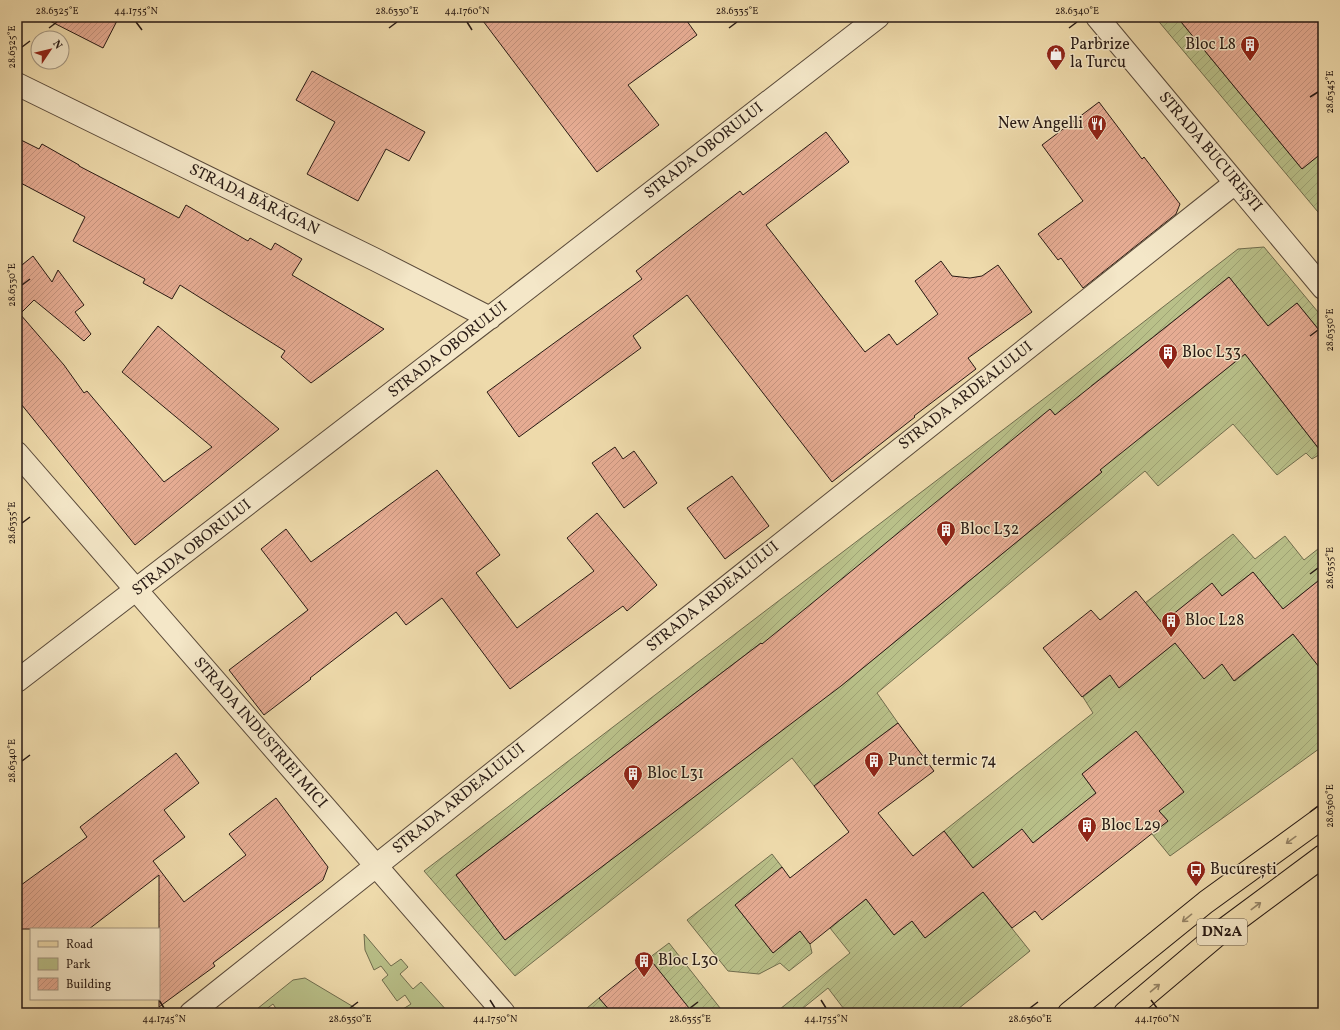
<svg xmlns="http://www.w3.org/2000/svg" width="1340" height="1030" font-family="Vollkorn,serif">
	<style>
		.green { fill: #b9c089; stroke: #706d4e }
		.garden { fill: url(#garden-furrows); stroke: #706d4e; fill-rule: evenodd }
		.building { fill: url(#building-hatch); stroke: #281a14 }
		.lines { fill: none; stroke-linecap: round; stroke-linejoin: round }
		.minor-casing { stroke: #5a4a3a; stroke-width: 24 }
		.major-casing { stroke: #281a14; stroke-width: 24 }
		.minor { stroke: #f4e7c8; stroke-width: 22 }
		.major { stroke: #eedaab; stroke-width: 22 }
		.oneway { stroke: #958467 }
		.ticks { fill: none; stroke: #281a14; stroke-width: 1.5 }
		.labels { text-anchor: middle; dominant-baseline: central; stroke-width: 3; stroke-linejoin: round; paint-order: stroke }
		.shield { fill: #f4e7c8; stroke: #65584a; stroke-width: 1 }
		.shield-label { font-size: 15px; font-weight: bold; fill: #281a14 }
		.poi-label { font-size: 16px; fill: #281a14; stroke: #f4e7c8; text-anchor: start }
		.street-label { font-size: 16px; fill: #281a14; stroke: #f4e7c8 }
		.neatline { fill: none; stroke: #281a14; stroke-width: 1.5 }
		.ticks-label { font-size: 10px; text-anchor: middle; fill: #281a14 }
	</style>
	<defs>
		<pattern id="garden-furrows" width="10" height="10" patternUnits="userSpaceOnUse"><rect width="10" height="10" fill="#b9c089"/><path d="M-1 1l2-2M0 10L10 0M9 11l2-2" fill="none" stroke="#9fa475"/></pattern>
		<pattern id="building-hatch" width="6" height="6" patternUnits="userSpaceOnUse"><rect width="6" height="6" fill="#e6ac93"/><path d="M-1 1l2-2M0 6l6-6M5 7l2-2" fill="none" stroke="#c5937e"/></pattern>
	</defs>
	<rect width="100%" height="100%" fill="#eedaab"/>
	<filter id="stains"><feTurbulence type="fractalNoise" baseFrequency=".005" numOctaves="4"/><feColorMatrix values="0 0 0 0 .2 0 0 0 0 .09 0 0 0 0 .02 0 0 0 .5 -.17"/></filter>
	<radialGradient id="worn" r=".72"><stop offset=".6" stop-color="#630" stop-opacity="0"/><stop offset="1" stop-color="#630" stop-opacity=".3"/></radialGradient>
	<path class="green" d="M364,934L391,966L401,959L408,967L400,974L413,989L421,982L449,1013H406L403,1009L411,1004L405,995L397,1001L382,980L388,975L381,966L374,970L365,950Z
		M305,978L357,1009L352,1013H279L273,1004L261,1013H252L293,980Z"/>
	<path class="garden" d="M1155,17H1177L1302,169L1323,152V218Z
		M1264,247L1323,318V335L1297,303L1268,326L1229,277L1091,386L1134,442L1245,354L1322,453L1312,459L1306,453L1277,475L1233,424L1158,486L1145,471L877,693L898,723L814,786L792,758L515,976L424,871L1075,375L1238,249ZM1050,409L1102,472L842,685ZM761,643L811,708L505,940L456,875Z
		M1233,534L1255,559L1285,536L1304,560L1323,545V577L1283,609L1253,572L1222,596L1212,584L1162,623L1145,603Z
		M1293,634L1323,670V746L1170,856L1152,834L1168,821L1159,811L1136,732L1082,774L1096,793L1033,843L1022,830L973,868L944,831L1093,713L1083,697L1110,675L1119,687L1175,643L1222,664L1235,681Z
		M772,854L782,867L735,905L773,953L800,931L810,944L812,953L789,971L780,963L759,974L728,971L687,920Z
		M983,892L1030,951L953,1013H847L828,988L797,1013H775L850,953L830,928L866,899L894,935L912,921L925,938Z
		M669,943L724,1013H682L688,1008L649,958Z
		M599,998L612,1013H581Z"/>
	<path class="building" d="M42,17H119L103,48Z
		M480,17H684L697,35L628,85L659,125L597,172Z
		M1177,17H1323V152L1302,169Z
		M312,71L425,132L409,161L386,149L358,201L307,174L335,122L296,100Z
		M1099,102L1142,159L1144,157L1180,204L1176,214L1083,288L1061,258L1058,260L1038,234L1083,201L1042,145Z
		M826,132L849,162L766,225L865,352L889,334L897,345L938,314L915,281L941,261L952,276L970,278L982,276L998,265L1032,312L968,358L976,369L914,416L915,417L832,482L687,295L633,336L641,348L519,437L487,392L642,279L636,271L740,191L743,195Z
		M17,138L39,149L42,144L79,165V166L179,218L186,205L248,241L250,238L271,250L275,243L302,259L292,275L384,329L311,383L281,357L285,351L180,285L172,299L143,283L145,279L73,241L85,217L17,181Z
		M33,256L52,282L58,270L84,305L75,312L91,334L84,341L34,300L20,314L64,365L84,393L87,391L164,482L212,447L122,372L158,326L279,429L135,545L17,399V269Z
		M1229,277L1268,326L1297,303L1323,335V454L1245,354L1100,470L1102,472L841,686L505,940L456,875L761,643L762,644L1050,409L1055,415Z
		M615,447L623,459L634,451L657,483L624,508L592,463Z
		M437,470L500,555L476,573L517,628L594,571L567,538L597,513L657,585L627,611L623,606L510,689L442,598L406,625L396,612L310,678L311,679L264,715L229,670L308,610L261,549L286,529L311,562Z
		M732,476L769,526L725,559L687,508Z
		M1253,572L1283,609L1323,577V672L1293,634L1234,681L1222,664L1204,679L1175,643L1119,688L1110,675L1082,697L1043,648L1091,610L1100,620L1136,591L1162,623L1212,583L1222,596Z
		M898,723L934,771L878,813L913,856L944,831L973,868L1022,829L1033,843L1096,793L1082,774L1136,731L1184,792L1159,811L1168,821L1042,920L1035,911L1012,928L983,892L925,938L912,921L894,935L866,899L810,944L800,931L773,953L735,905L782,867L790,878L849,832L814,786Z
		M176,753L199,783L164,810L185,837L153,861L184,902L246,855L229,834L276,798L328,867L323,880L213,963L215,966L159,1007V875L89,929H17V888L87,837L80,827Z
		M649,958L693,1013H612L599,998Z"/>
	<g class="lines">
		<g class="minor-casing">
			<path id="minor" d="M1097,17L1323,288
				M17,84L374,259L490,318
				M17,453L504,1013
				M17,681L510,302L878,17
				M191,1013L1235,183"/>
		</g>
		<g class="major-casing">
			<path id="major" d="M1069,1013L1206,902L1323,817
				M1125,1013L1222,931L1323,856"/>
		</g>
		<use href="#minor" class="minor"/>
		<use href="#major" class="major"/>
	</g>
	<defs><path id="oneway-shaft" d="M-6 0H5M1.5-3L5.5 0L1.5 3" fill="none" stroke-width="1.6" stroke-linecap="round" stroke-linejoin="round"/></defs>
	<g class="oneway">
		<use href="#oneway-shaft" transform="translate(1291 840) rotate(144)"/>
		<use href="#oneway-shaft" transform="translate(1256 906) rotate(-37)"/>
		<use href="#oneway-shaft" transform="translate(1187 918) rotate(141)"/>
		<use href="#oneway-shaft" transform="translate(1155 988) rotate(-40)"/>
	</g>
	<path class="ticks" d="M136,22L142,30M467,22L472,30M49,28L57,22M389,28L397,22M729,28L737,22M1069,28L1077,22M22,47L30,41M1310,97L1318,92M22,285L30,279M1310,336L1318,330M22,523L30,517M1310,574L1318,568M22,761L30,755M1310,812L1318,806M159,1000L164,1008M490,1000L495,1008M821,1000L826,1008M1151,1000L1157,1008M350,1008L358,1002M690,1008L698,1002M1030,1008L1038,1002"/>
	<defs>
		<g id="building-pin" transform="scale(1)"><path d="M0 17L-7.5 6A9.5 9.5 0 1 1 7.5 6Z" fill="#8f2418" stroke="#f4e7c8"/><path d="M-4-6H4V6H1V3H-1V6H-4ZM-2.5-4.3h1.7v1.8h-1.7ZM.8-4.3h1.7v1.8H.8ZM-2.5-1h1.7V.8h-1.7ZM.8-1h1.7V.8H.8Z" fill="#fff"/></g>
		<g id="shop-pin" transform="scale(1)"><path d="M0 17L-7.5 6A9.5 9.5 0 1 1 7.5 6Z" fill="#8f2418" stroke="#f4e7c8"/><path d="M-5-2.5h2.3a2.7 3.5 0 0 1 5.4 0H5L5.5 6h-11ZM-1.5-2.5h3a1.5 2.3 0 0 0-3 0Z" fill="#fff"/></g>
		<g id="restaurant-pin" transform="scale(1)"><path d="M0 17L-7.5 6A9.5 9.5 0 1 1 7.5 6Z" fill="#8f2418" stroke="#f4e7c8"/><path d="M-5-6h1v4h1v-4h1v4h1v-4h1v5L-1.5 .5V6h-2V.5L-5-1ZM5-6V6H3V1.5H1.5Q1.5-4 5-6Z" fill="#fff"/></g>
		<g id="bus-pin" transform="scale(1)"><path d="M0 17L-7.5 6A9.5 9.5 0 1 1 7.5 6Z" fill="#8f2418" stroke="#f4e7c8"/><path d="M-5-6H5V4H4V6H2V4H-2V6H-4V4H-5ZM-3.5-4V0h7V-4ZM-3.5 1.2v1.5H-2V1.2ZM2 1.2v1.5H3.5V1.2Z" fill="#fff"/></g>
	</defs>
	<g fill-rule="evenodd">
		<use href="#building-pin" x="1250" y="45"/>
		<use href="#shop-pin" x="1056" y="54"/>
		<use href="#restaurant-pin" x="1097" y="124"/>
		<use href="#building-pin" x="1168" y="353"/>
		<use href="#building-pin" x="946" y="530"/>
		<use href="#building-pin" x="1171" y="621"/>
		<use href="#building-pin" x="874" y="761"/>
		<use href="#building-pin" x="633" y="774"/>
		<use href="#building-pin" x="1087" y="826"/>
		<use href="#bus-pin" x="1196" y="870"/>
		<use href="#building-pin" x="644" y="961"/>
	</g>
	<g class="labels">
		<rect class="shield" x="1197" y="919" width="50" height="26" rx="3"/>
		<g class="shield-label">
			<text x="1222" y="932">DN2A</text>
		</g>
		<g class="poi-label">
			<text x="1070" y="45">Parbrize<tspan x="1070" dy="18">la Turcu</tspan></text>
			<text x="1236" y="45" text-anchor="end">Bloc L8</text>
			<text x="1083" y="124" text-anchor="end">New Angelli</text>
			<text x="1182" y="353">Bloc L33</text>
			<text x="960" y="530">Bloc L32</text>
			<text x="1185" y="621">Bloc L28</text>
			<text x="888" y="761">Punct termic 74</text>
			<text x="647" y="774">Bloc L31</text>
			<text x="1101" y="826">Bloc L29</text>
			<text x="1210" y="870">București</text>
			<text x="658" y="961">Bloc L30</text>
		</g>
		<g class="street-label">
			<text transform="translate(704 151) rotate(-38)">STRADA OBORULUI</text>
			<text transform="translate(1210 152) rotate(50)">STRADA BUCUREȘTI</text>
			<text transform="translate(254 200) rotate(26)">STRADA BĂRĂGAN</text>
			<text transform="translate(448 350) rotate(-38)">STRADA OBORULUI</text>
			<text transform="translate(966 396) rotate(-38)">STRADA ARDEALULUI</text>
			<text transform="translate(192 548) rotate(-38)">STRADA OBORULUI</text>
			<text transform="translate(713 597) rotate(-39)">STRADA ARDEALULUI</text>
			<text transform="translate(260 733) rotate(49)">STRADA INDUSTRIEI MICI</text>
			<text transform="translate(459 799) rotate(-39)">STRADA ARDEALULUI</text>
		</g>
	</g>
	<rect width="1340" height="1030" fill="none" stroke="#eedaab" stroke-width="44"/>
	<rect x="30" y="928" width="130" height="72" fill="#f4e7c8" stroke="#a29580"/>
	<rect x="38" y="941" width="20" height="6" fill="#eedaab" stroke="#a29580"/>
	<text x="66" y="948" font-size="12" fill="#281a14">Road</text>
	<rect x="38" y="958" width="20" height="12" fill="#b9c089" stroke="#a29580"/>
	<text x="66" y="968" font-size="12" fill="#281a14">Park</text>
	<rect x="38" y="978" width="20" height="12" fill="url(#building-hatch)" stroke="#a29580"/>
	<text x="66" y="988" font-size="12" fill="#281a14">Building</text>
	<g transform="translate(50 50) rotate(55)"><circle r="19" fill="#f4e7c8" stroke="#a29580"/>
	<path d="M0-3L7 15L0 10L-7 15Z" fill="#8f2418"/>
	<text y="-6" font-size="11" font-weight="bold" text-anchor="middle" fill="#281a14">N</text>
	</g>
	<rect x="22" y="22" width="1296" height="986" class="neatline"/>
	<g class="ticks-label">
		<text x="57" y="14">28.6325°E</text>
		<text x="136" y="14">44.1755°N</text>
		<text x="397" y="14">28.6330°E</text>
		<text x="467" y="14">44.1760°N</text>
		<text x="737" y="14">28.6335°E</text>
		<text x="1077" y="14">28.6340°E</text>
		<text transform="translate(11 47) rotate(-90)" y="4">28.6325°E</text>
		<text transform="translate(1329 92) rotate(-90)" y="4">28.6345°E</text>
		<text transform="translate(11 285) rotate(-90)" y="4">28.6330°E</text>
		<text transform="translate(1329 330) rotate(-90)" y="4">28.6350°E</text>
		<text transform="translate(11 523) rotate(-90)" y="4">28.6335°E</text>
		<text transform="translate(1329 568) rotate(-90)" y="4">28.6355°E</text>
		<text transform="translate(11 761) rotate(-90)" y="4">28.6340°E</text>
		<text transform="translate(1329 806) rotate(-90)" y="4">28.6360°E</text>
		<text x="164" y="1022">44.1745°N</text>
		<text x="350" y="1022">28.6350°E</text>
		<text x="495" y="1022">44.1750°N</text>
		<text x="690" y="1022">28.6355°E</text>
		<text x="826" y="1022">44.1755°N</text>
		<text x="1030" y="1022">28.6360°E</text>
		<text x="1157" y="1022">44.1760°N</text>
	</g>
	<rect width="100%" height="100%" filter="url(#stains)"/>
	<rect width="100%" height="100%" fill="url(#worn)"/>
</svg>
